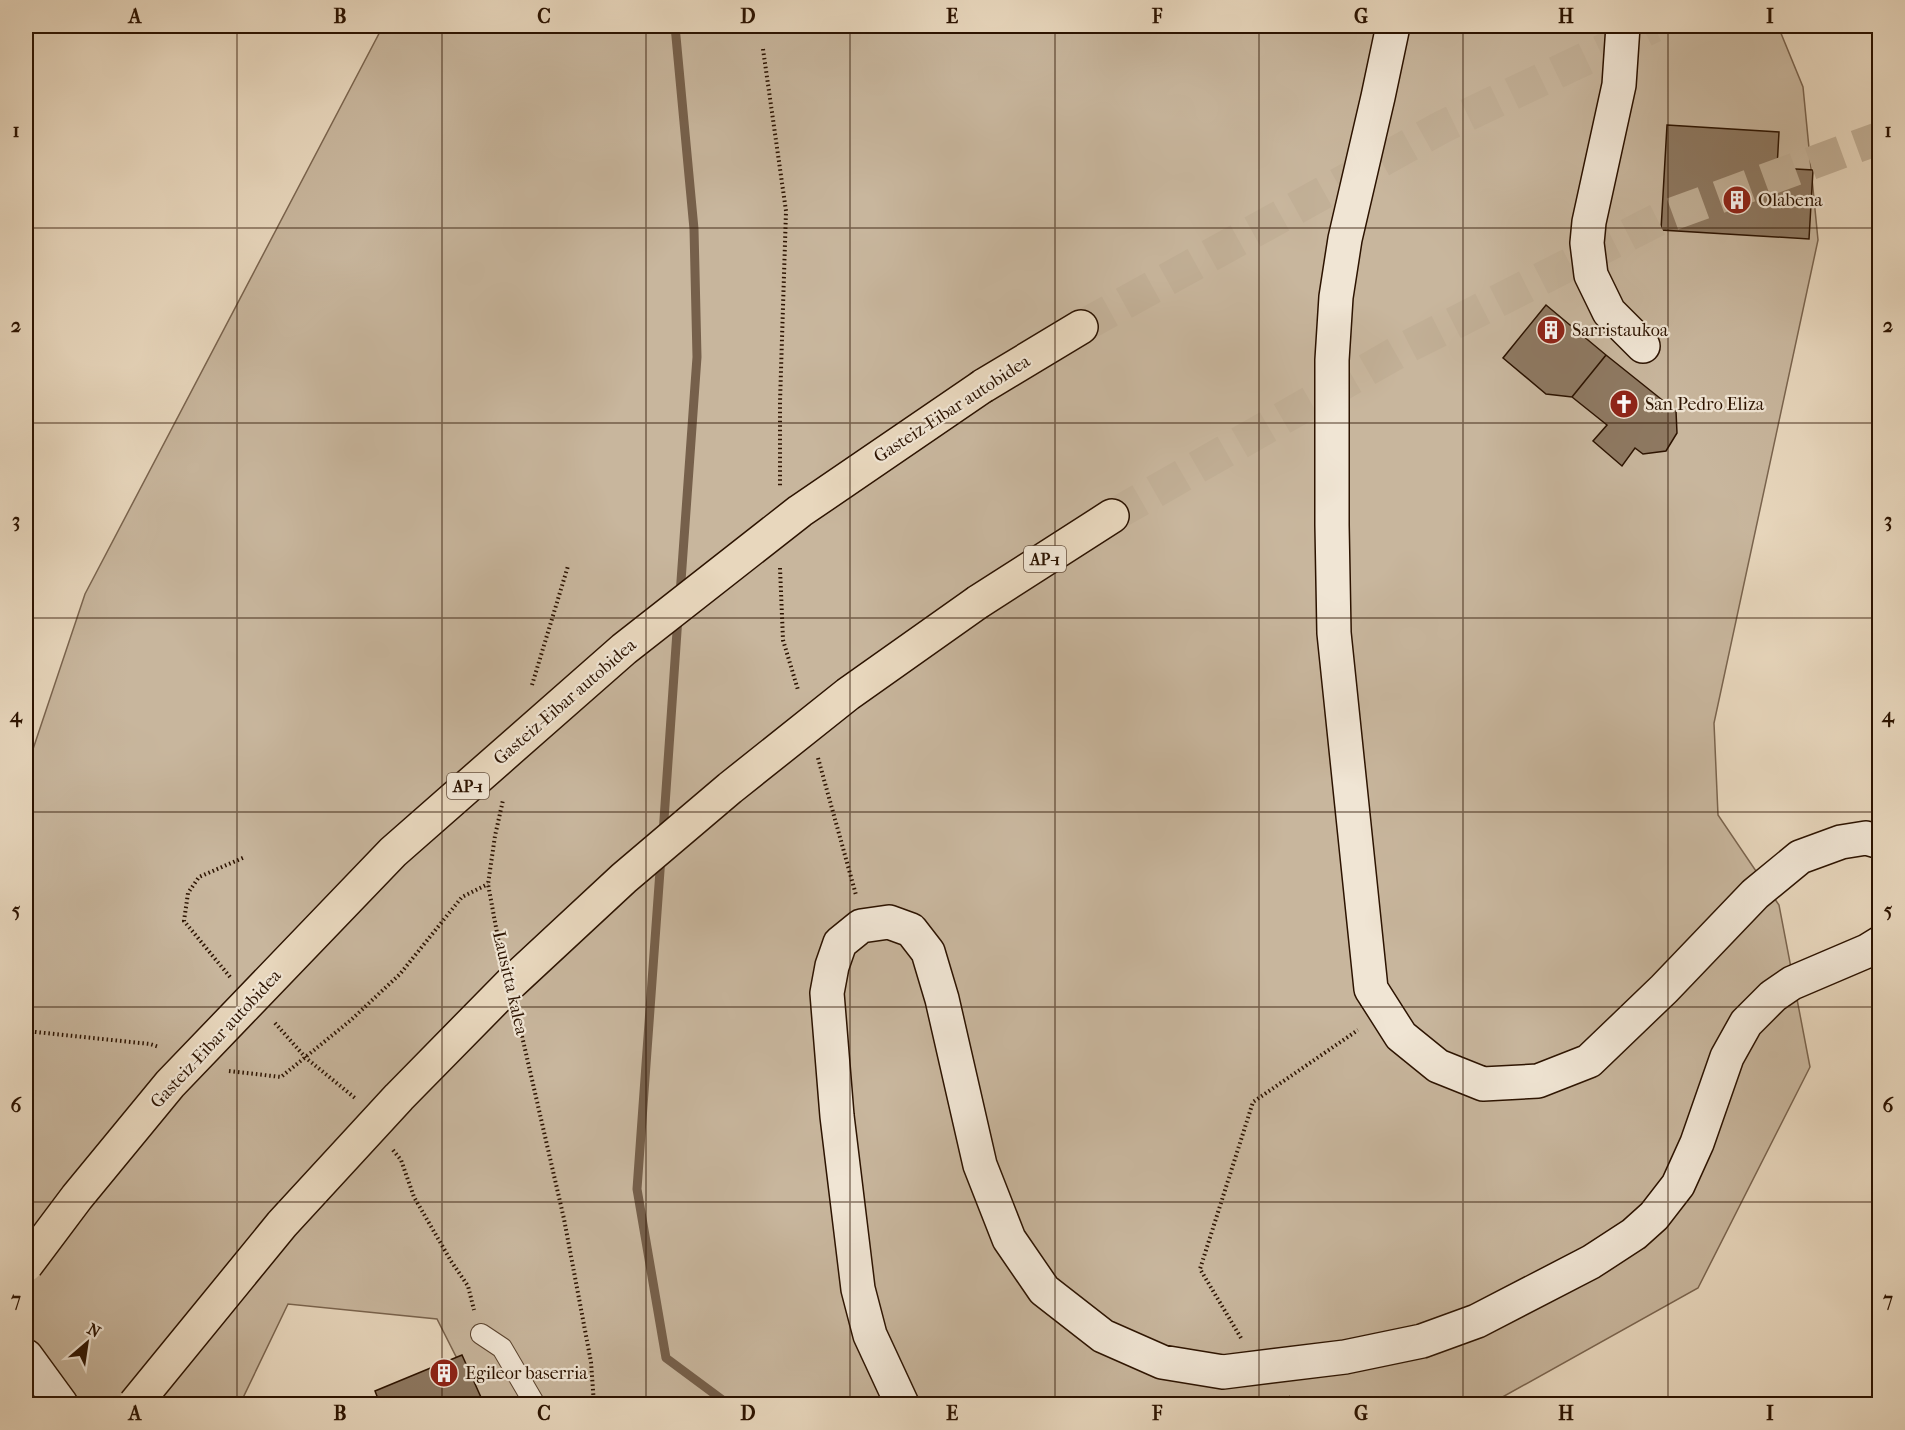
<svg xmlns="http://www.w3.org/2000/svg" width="1905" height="1430" font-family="'IM FELL French Canon',serif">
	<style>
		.green { fill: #c8b69d; stroke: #7a644e; stroke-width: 1.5 }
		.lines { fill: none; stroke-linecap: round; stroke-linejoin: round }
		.stream { stroke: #76604b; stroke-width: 9 }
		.building { fill: #8e7962; stroke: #2c1300; stroke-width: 1.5 }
		.highway-tunnel { stroke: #c2b097; stroke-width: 33; stroke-dasharray: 33 16; stroke-linecap: butt }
		.lane-casing { stroke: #5b442f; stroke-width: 22 }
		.secondary-casing { stroke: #2c1300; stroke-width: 36 }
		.highway-casing { stroke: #2c1300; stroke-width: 36 }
		.path { stroke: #2c1300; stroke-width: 4; stroke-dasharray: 1.5 3; stroke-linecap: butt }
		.lane { stroke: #f0e5d4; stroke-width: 20 }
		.secondary { stroke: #f0e5d4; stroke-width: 33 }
		.highway { stroke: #e8d7bd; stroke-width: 33 }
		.highway-bridge-casing { stroke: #2c1300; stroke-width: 36; stroke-linecap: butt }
		.highway-bridge { stroke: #e8d7bd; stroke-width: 33 }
		.grid { fill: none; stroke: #2c1300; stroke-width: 1.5; stroke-opacity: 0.55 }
		.labels { text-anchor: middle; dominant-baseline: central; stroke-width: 4.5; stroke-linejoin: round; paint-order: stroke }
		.shield { fill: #f0e5d4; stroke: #675240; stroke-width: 1.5 }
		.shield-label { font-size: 16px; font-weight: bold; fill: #2c1300 }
		.poi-label { font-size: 18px; fill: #2c1300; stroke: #f0e5d4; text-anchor: start }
		.street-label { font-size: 18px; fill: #2c1300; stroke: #f0e5d4 }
		.neatline { fill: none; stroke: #2c1300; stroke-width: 2 }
		.grid-label { font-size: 20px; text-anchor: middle; font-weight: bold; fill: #2c1300 }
	</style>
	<rect width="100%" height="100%" fill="#e8d7bd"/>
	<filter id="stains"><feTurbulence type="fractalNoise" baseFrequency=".00333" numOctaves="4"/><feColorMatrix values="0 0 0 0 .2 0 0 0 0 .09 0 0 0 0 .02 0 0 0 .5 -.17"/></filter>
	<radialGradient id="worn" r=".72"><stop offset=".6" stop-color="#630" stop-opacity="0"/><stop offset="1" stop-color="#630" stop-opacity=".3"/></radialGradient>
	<path class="green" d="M383,26H1778L1803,87L1818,240L1714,723L1718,815L1779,905L1810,1067L1698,1288L1490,1404H480L437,1319L288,1304L240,1404H26V770L85,594Z"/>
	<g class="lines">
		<path class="stream" d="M675,26L694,229L697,357L680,595
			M663,834L678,617
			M661,857L637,1189L666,1358L728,1404"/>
	</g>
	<path class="building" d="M1667,125L1779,132L1777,168L1813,170L1809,239L1661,230Z
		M1546,305L1606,355L1572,397L1546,394L1503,358Z
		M1606,355L1676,411L1677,433L1666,451L1643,454L1635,448L1622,466L1593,441L1607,425L1572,397Z
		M462,1355L484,1404H380L375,1391Z"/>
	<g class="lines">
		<path class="highway-tunnel" d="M1081,327L1442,127L1654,26
			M1112,516L1405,348L1659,219L1880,138"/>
		<g class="lane-casing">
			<path id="lane" d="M481,1334L502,1348L533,1401L534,1404"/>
		</g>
		<g class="secondary-casing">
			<path id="secondary" d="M1393,26L1378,97L1345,239L1336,297L1332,360V525L1334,633L1371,989L1401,1036L1438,1066L1483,1084L1538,1081L1589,1061L1664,989L1755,894L1800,857L1841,842L1866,838L1880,842
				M1623,26L1619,85L1589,222L1587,243L1591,275L1609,312L1643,346
				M26,1356L61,1404
				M902,1404L870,1335L858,1289L837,1116L827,993L832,966L840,943L861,926L889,922L911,930L928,952L942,999L980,1165L1009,1239L1044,1290L1103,1336L1162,1362L1223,1372L1345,1357L1422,1341L1477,1321L1591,1262L1634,1234L1654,1216L1678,1185L1697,1143L1727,1057L1746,1023L1773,996L1792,983L1867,951L1880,943"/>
		</g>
		<g class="highway-casing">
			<path id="highway" d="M983,386L1081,327
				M978,602L1112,516"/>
		</g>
		<path class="path" d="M763,49L786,211L780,402V486
			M780,568L783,640L798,690
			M532,685L568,566
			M818,758L856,895
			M500,949L488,884L495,836L503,800
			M230,977L184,921L188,893L199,877L245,857
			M275,1023L306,1058L355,1098
			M519,1023L564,1219L591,1362L594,1404
			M26,1031L150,1044L159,1047
			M229,1071L281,1077L351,1020L400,974L462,897L488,884
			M393,1150L401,1160L414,1197L451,1261L468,1286L474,1310
			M1241,1338L1200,1269L1253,1102L1358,1030
			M1288,1397L1296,1404"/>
		<use href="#lane" class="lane"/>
		<use href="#secondary" class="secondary"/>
		<use href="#highway" class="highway"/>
		<g class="highway-bridge-casing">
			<path id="highway-bridge" d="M26,1265L77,1197L170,1084L393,852L624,649L800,511L983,386
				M135,1404L282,1224L399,1097L512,982L624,878L730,788L848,694L978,602"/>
		</g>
		<use href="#highway-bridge" class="highway-bridge"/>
	</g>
	<path class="grid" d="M237,26V1404M442,26V1404M646,26V1404M850,26V1404M1055,26V1404M1259,26V1404M1463,26V1404M1668,26V1404M26,228H1880M26,423H1880M26,618H1880M26,812H1880M26,1007H1880M26,1202H1880"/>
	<defs>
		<g id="building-disc" transform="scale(1.5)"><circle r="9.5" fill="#8f2418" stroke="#f0e5d4"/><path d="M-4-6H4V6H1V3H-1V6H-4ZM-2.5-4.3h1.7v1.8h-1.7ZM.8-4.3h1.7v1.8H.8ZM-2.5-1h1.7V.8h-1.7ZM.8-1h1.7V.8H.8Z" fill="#fff"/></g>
		<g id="church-disc" transform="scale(1.5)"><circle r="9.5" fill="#8f2418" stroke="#f0e5d4"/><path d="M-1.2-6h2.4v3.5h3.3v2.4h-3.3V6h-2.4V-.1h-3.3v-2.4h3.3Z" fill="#fff"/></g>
	</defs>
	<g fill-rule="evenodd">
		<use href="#building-disc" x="1737" y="200"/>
		<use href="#building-disc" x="1551" y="330"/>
		<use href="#church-disc" x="1624" y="404"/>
		<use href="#building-disc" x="444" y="1373"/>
	</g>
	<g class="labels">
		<g class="shield">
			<rect x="1024" y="546" width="42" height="26" rx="4.5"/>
			<rect x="447" y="773" width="42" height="26" rx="4.5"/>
		</g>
		<g class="shield-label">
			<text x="1045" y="559">AP-1</text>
			<text x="468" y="786">AP-1</text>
		</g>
		<g class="poi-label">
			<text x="1758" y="200">Olabena</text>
			<text x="1572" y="330">Sarristaukoa</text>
			<text x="1645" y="404">San Pedro Eliza</text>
			<text x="465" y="1373">Egileor baserria</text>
		</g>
		<g class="street-label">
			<text transform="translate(952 409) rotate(-33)">Gasteiz-Eibar autobidea</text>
			<text transform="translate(565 702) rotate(-41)">Gasteiz-Eibar autobidea</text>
			<text transform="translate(510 983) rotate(77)">Lausitta kalea</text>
			<text transform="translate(216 1039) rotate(-47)">Gasteiz-Eibar autobidea</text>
		</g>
	</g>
	<rect width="1905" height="1430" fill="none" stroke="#e8d7bd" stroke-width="66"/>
	<g transform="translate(87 1343) rotate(29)" stroke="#f0e5d4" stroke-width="4.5" paint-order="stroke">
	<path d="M0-4.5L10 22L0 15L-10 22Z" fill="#2c1300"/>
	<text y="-9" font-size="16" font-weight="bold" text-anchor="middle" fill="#2c1300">N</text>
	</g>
	<rect x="33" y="33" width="1839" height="1364" class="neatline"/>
	<g class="grid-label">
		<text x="135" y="23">A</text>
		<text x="340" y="23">B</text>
		<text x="544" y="23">C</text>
		<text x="748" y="23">D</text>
		<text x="952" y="23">E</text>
		<text x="1157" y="23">F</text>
		<text x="1361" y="23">G</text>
		<text x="1566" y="23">H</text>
		<text x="1770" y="23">I</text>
		<text x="16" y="137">1</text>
		<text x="1888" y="137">1</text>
		<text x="16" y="332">2</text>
		<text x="1888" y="332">2</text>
		<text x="16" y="527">3</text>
		<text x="1888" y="527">3</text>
		<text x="16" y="722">4</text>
		<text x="1888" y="722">4</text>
		<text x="16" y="917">5</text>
		<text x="1888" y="917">5</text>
		<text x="16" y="1112">6</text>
		<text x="1888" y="1112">6</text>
		<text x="16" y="1306">7</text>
		<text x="1888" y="1306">7</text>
		<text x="135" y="1420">A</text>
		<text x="340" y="1420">B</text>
		<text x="544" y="1420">C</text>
		<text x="748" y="1420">D</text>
		<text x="952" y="1420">E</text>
		<text x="1157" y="1420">F</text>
		<text x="1361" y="1420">G</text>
		<text x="1566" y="1420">H</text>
		<text x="1770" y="1420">I</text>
	</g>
	<rect width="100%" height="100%" filter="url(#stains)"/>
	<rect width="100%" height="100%" fill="url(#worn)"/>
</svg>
